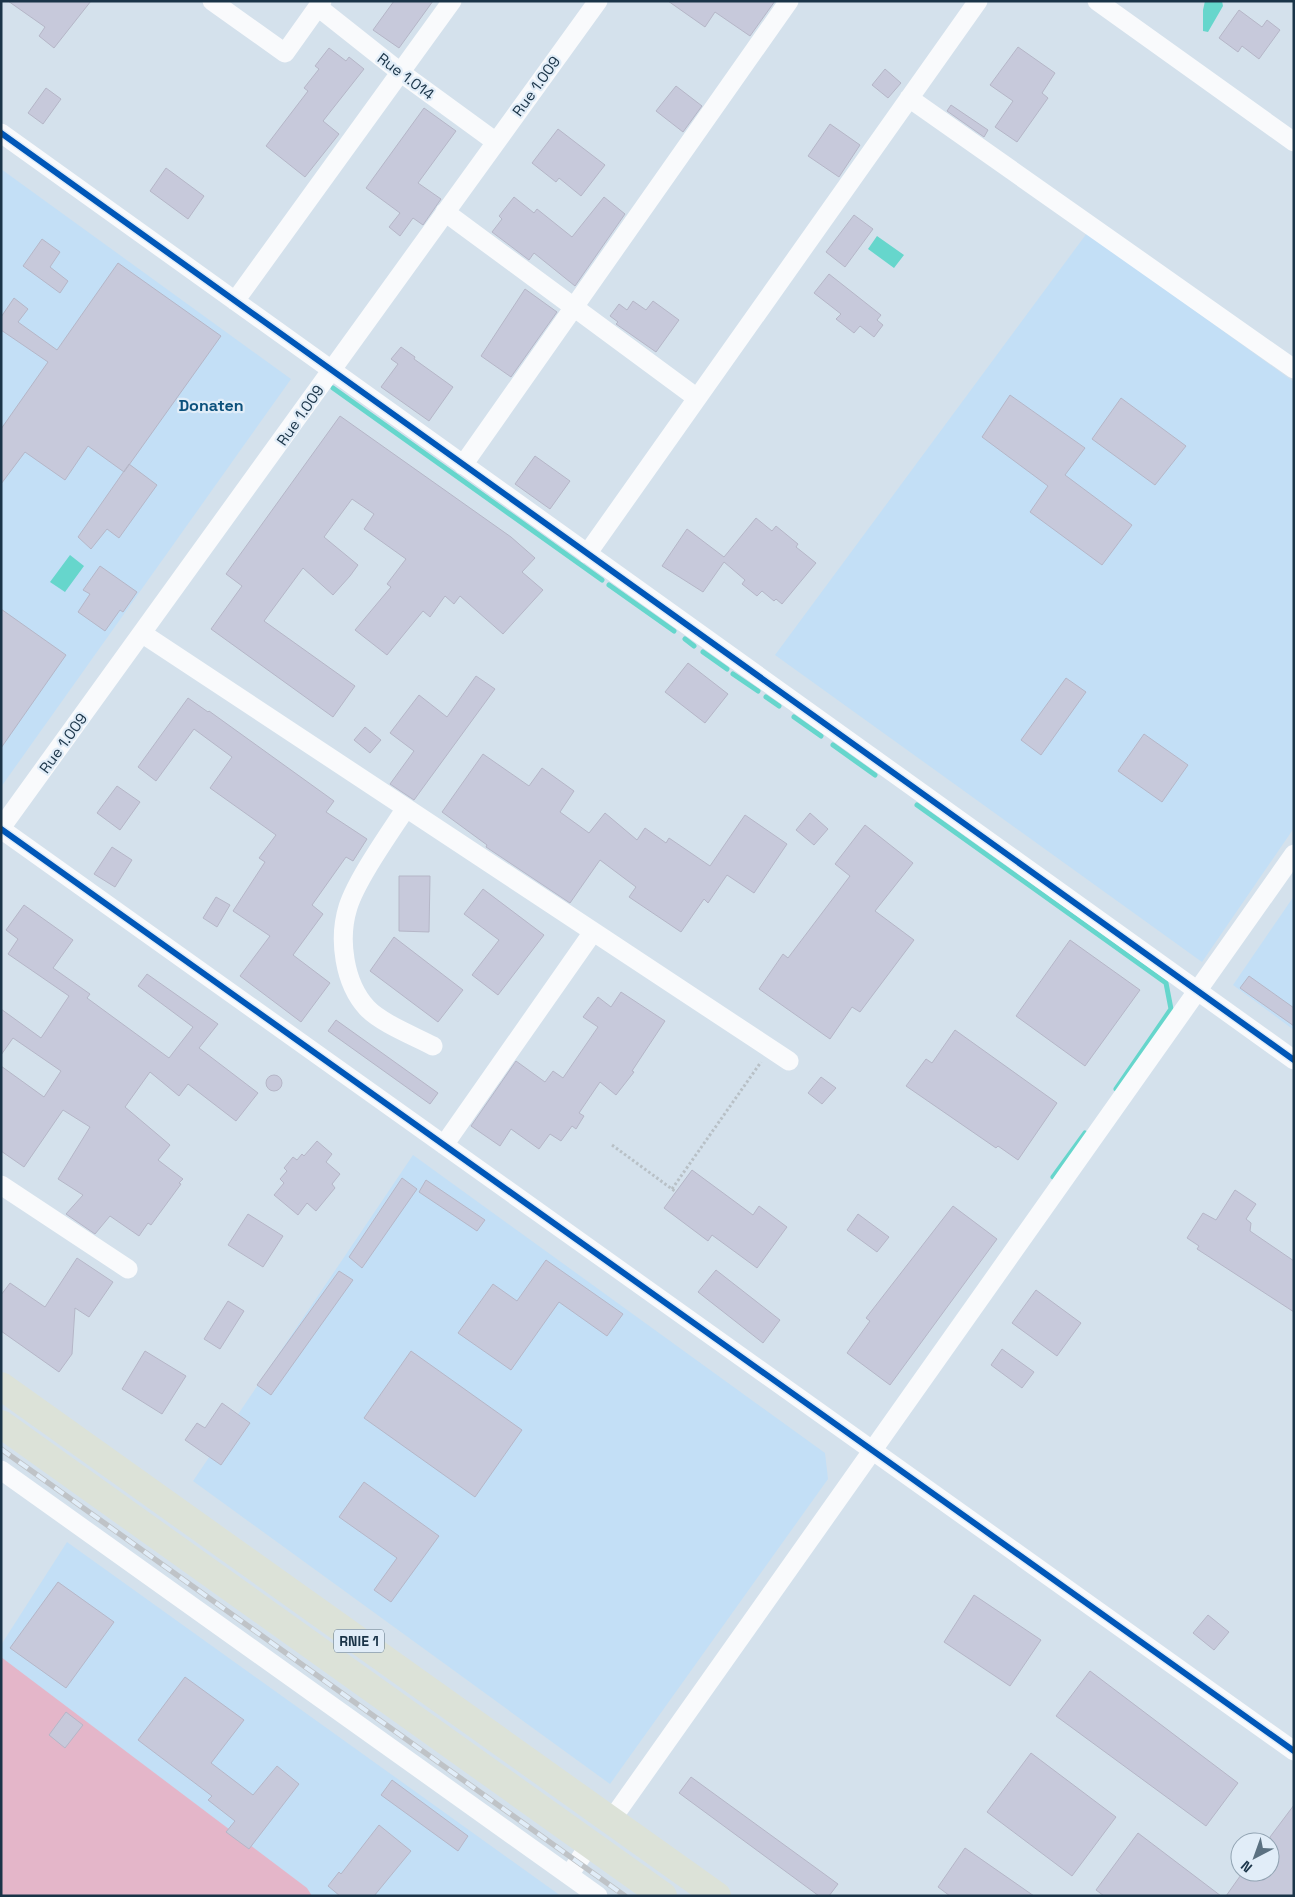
<svg xmlns="http://www.w3.org/2000/svg" width="1295" height="1897" font-family="'Space Grotesk',sans-serif">
	<style>
		.built { fill: #c3dff6 }
		.green { fill: #e4b6c9 }
		.water { fill: #66d6cc }
		.lines { fill: none; stroke-linecap: round; stroke-linejoin: round }
		.stream { stroke: #66d6cc; stroke-width: 5 }
		.building { fill: #c7c9db; stroke: #b5b6c7 }
		.path { stroke: #b8c0c6; stroke-width: 3; stroke-dasharray: 2.5 2.5; stroke-linecap: butt }
		.minor { stroke: #f9fafc; stroke-width: 19 }
		.highway { stroke: #dce2d8; stroke-width: 28 }
		.rail-casing { stroke: #bfc3c7; stroke-width: 5.5 }
		.rail { stroke: #e1edf8; stroke-width: 4; stroke-dasharray: 11; stroke-linecap: butt }
		.cycleway-casing { stroke: #e1edf8; stroke-width: 9 }
		.cycleway { stroke: #0057b8; stroke-width: 6 }
		.labels { text-anchor: middle; dominant-baseline: central; stroke-width: 4.5; stroke-linejoin: round; paint-order: stroke }
		.shield { fill: #e1edf8; stroke: #566c7d; stroke-width: 1 }
		.shield-label { font-size: 14px; font-weight: bold; fill: #1a3448 }
		.street-label { font-size: 15px; fill: #1a3448; stroke: #e1edf8 }
		.neighbourhood-label { font-size: 16px; font-weight: bold; fill: #0c517c; stroke: #e1edf8 }
	</style>
	<rect width="100%" height="100%" fill="#d4e1ec"/>
	<path class="built" d="M1,169L291,379L1,787Z
		M1087,233L1294,382V828L1202,962L775,655Z
		M1294,896V1030L1233,985Z
		M413,1155L825,1453L828,1479L610,1784L193,1481Z
		M67,1542L561,1896H234L1,1731V1645Z"/>
	<path class="green" d="M1,1657L307,1888L312,1896H1Z"/>
	<path class="water" d="M1205,1H1222L1223,6L1208,32L1203,31V10Z
		M877,236L904,255L894,268L868,249Z
		M70,555L84,566L65,592L50,582Z"/>
	<g class="lines">
		<path class="stream" d="M333,388L602,580
			M609,585L674,631
			M685,639L694,646
			M703,652L727,669
			M733,674L758,691
			M766,697L779,706
			M794,717L821,736
			M833,745L875,775
			M917,805L1166,983L1171,1009L1116,1089
			M1053,1177L1085,1133"/>
	</g>
	<path class="building" d="M8,1H91L54,48L39,36L45,27Z
		M394,1H433L399,48L373,30Z
		M668,1H775L750,36L715,12L705,27Z
		M1239,10L1262,27L1267,20L1280,30L1259,59L1242,46L1238,52L1219,38Z
		M1018,47L1055,73L1042,93L1048,98L1017,142L995,127L1013,101L990,85Z
		M329,48L346,61L349,57L364,69L323,121L339,134L305,177L266,146L308,91L304,88L319,69L315,66Z
		M885,69L901,83L888,98L872,85Z
		M676,86L702,106L683,132L656,111Z
		M46,88L61,99L43,124L28,113Z
		M951,105L988,130L984,137L947,111Z
		M424,108L456,131L418,183L441,199L423,225L413,218L400,236L389,227L400,213L366,188Z
		M830,124L860,145L839,177L808,156Z
		M558,129L605,165L581,196L559,178L556,182L532,163Z
		M166,168L204,196L188,219L150,191Z
		M514,197L534,213L537,209L572,237L604,197L625,214L575,286L534,253L529,260L492,232L502,219L499,216Z
		M854,215L873,229L845,267L826,252Z
		M42,239L60,252L50,267L68,281L60,293L23,266Z
		M118,263L221,336L124,472L88,446L65,480L25,452L1,484V429L48,362L1,330V317L14,298L28,309L18,322L57,350Z
		M829,274L881,315L877,320L883,325L874,337L860,326L854,333L836,319L841,314L814,293Z
		M525,289L557,312L511,377L481,356Z
		M633,301L646,310L653,301L679,320L656,352L616,324L618,322L610,316L619,304L627,310Z
		M401,347L415,357L414,359L453,387L429,421L381,387L398,364L391,359Z
		M1010,395L1085,448L1065,475L1132,525L1102,565L1030,512L1048,486L982,437Z
		M1121,398L1186,446L1155,485L1092,439Z
		M340,416L511,537L535,558L522,572L543,590L503,634L460,596L454,604L445,596L430,617L423,611L387,655L355,630L391,587L387,584L406,559L364,529L374,514L352,499L324,537L358,565L350,576L333,595L303,568L264,621L355,686L333,717L211,629L242,586L226,574Z
		M535,456L570,481L550,509L515,484Z
		M129,464L157,485L119,538L107,529L91,549L78,537Z
		M756,518L772,531L776,526L798,544L796,547L816,563L782,604L776,599L774,601L762,591L757,596L742,584L745,580L724,562L703,592L662,566L687,529L724,557Z
		M100,566L137,592L123,612L120,610L105,631L78,612L90,594L83,590Z
		M1,609L66,655L1,748Z
		M688,663L728,694L705,723L665,692Z
		M476,676L495,689L414,800L390,784L414,751L390,733L419,695L447,717Z
		M1066,678L1086,692L1041,755L1021,740Z
		M188,698L208,712L209,711L334,801L326,812L367,839L353,861L346,857L312,905L323,914L293,955L330,983L301,1022L240,976L270,936L233,911L265,862L259,858L276,835L210,788L232,757L194,729L156,781L138,767Z
		M365,727L381,740L370,753L354,740Z
		M1144,734L1188,765L1162,802L1118,771Z
		M483,754L529,786L542,768L574,791L560,812L589,833L605,813L637,840L645,828L666,843L669,838L710,866L745,815L787,844L754,893L727,875L708,903L704,899L681,932L629,897L636,887L600,860L570,903L486,847L487,845L442,812Z
		M117,786L140,802L120,830L97,813Z
		M810,813L828,829L814,845L796,830Z
		M865,825L913,863L875,911L914,940L860,1012L852,1007L830,1039L759,989L783,954L788,958L850,876L835,864Z
		M112,847L132,860L115,887L94,874Z
		M399,876H430L429,932L399,931Z
		M483,889L544,935L498,995L472,975L499,940L464,914Z
		M216,897L230,905L217,927L203,918Z
		M24,905L73,940L53,968L90,994L87,998L169,1058L193,1027L138,986L147,974L218,1024L199,1048L258,1093L236,1121L188,1084L179,1096L150,1072L125,1107L170,1145L158,1160L183,1179L179,1183L181,1184L151,1225L148,1223L139,1236L110,1216L95,1234L66,1214L83,1195L58,1179L90,1127L63,1110L24,1167L1,1151V1066L44,1097L61,1071L13,1038L1,1055V1009L41,1038L69,996L8,954L18,939L6,930Z
		M394,937L463,990L438,1022L370,971Z
		M1070,940L1140,990L1085,1066L1016,1016Z
		M1249,976L1294,1008V1026L1240,988Z
		M621,992L665,1021L632,1071L634,1072L616,1095L600,1082L579,1113L584,1116L576,1129L572,1126L561,1141L550,1134L539,1149L511,1129L500,1146L471,1126L516,1061L545,1082L553,1071L563,1078L598,1027L583,1017L598,997L611,1007Z
		M336,1020L438,1093L430,1104L328,1031Z
		M955,1030L1057,1103L1018,1160L998,1146L996,1148L906,1086L926,1059L932,1063Z
		M266 1083a8 8 0 1 1 16 0a8 8 0 1 1-16 0Z
		M821,1077L836,1088L822,1104L808,1093Z
		M317,1141L332,1154L326,1162L340,1174L332,1184L335,1188L316,1211L307,1203L298,1215L274,1195L284,1183L280,1179L287,1171L284,1168L293,1157L297,1160L302,1154L304,1156Z
		M692,1170L753,1215L759,1206L787,1227L757,1268L712,1235L708,1241L664,1208Z
		M402,1178L417,1189L362,1268L349,1257Z
		M426,1180L485,1220L477,1231L419,1192Z
		M1235,1190L1256,1204L1246,1219L1251,1223L1250,1231L1294,1261V1312L1197,1249L1199,1246L1187,1238L1203,1213L1216,1220Z
		M953,1206L997,1239L890,1385L847,1353L870,1321L866,1318Z
		M248,1214L283,1236L263,1267L228,1245Z
		M858,1214L889,1237L877,1252L847,1230Z
		M77,1258L113,1282L89,1317L75,1308L72,1354L59,1372L1,1331V1295L10,1283L45,1307Z
		M546,1260L623,1314L607,1336L559,1302L511,1370L458,1333L493,1284L517,1301Z
		M716,1270L780,1320L763,1343L698,1292Z
		M339,1271L353,1280L271,1395L257,1385Z
		M1036,1290L1081,1323L1057,1356L1012,1323Z
		M228,1301L244,1311L220,1349L204,1339Z
		M1002,1349L1034,1372L1022,1388L991,1365Z
		M145,1351L186,1376L162,1414L122,1389Z
		M411,1351L522,1430L475,1497L364,1418Z
		M222,1403L250,1423L221,1465L185,1440L197,1423L205,1428Z
		M364,1482L439,1536L391,1602L374,1590L397,1558L339,1517Z
		M58,1582L114,1622L66,1688L10,1648Z
		M974,1595L1041,1640L1010,1686L944,1642Z
		M1208,1615L1229,1632L1214,1650L1193,1633Z
		M1090,1671L1238,1783L1206,1826L1056,1716Z
		M185,1677L244,1720L211,1763L253,1795L277,1766L299,1784L249,1849L226,1832L235,1821L208,1800L212,1796L138,1740Z
		M66,1712L83,1725L65,1748L49,1735Z
		M1031,1753L1116,1817L1072,1876L987,1812Z
		M691,1777L838,1884L829,1896H819L679,1793Z
		M392,1780L468,1836L458,1851L381,1795Z
		M1294,1805V1896H1226L1243,1872H1270V1837Z
		M379,1825L411,1851L374,1896H340L328,1886L339,1872L341,1874Z
		M1138,1833L1221,1896H1104L1096,1890Z
		M965,1848L1034,1896H950L938,1887Z"/>
	<g class="lines">
		<path class="path" d="M612,1145L676,1192
			M672,1189L761,1062"/>
		<path class="minor" d="M212,1L285,53L322,1
			M1097,1L1294,142
			M318,7L400,72L496,142
			M909,98L1294,369
			M1,133L1294,1060
			M445,212L697,398
			M235,301L452,1
			M463,465L789,1
			M587,554L978,1
			M143,634L789,1061
			M406,808C389,834 357,879 348,907C338,939 344,983 367,1008C381,1023 414,1036 433,1046
			M1,828L598,1
			M1,829L1294,1751
			M444,1145L593,932
			M1,1185L128,1269
			M1,1470L598,1896
			M612,1819L1294,854
			M569,1875L590,1844"/>
		<path class="highway" d="M1,1386L717,1896
			M1,1424L663,1896"/>
		<g class="rail-casing">
			<path id="rail" d="M1,1449L625,1896"/>
		</g>
		<use href="#rail" class="rail"/>
		<g class="cycleway-casing">
			<path id="cycleway" d="M1,133L1294,1060
				M1,829L1294,1751"/>
		</g>
		<use href="#cycleway" class="cycleway"/>
	</g>
	<g class="labels">
		<rect class="shield" x="334" y="1629.5" width="50" height="23" rx="4"/>
		<g class="shield-label">
			<text x="359" y="1641">RNIE 1</text>
		</g>
		<g class="street-label">
			<text transform="translate(406 76) rotate(37)">Rue 1.014</text>
			<text transform="translate(536 86) rotate(-54)">Rue 1.009</text>
			<text transform="translate(300 415) rotate(-55)">Rue 1.009</text>
			<text transform="translate(63 743) rotate(-54)">Rue 1.009</text>
		</g>
		<g class="neighbourhood-label">
			<text x="211" y="405">Donaten</text>
		</g>
	</g>
	<rect width="1295" height="1897" fill="none" stroke="#1a3448" stroke-width="5"/>
	<g transform="translate(1255 1857) rotate(221)"><circle r="24" fill="#e1edf8" stroke="#91a3b2"/>
	<path d="M0-4L9 19L0 12L-9 19Z" fill="#5b7181"/>
	<text y="-8" font-size="14" font-weight="bold" text-anchor="middle" fill="#1a3448">N</text>
	</g>
</svg>
